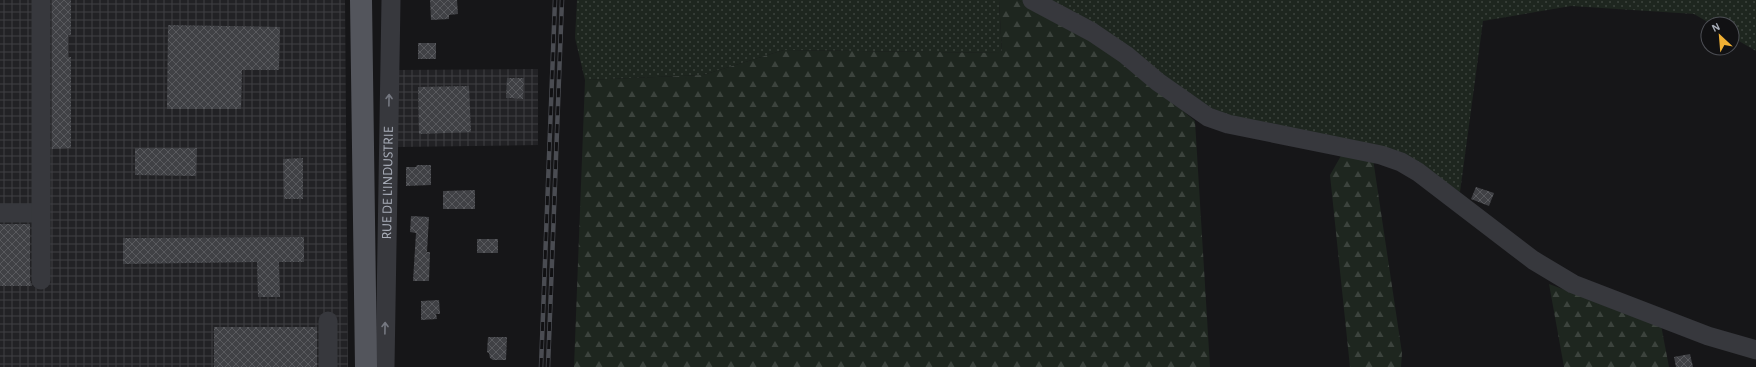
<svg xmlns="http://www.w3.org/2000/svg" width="1756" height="367" font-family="'Alegreya Sans',sans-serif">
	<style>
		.industrial { fill: url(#industrial-grid) }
		.grass { fill: url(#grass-dots) }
		.forest { fill: url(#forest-firs) }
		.building { fill: url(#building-cross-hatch) }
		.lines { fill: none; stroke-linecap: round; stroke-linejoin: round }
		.minor { stroke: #37383d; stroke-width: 19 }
		.major { stroke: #53555c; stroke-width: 22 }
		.rail-casing { stroke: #4a4c52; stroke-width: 4.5 }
		.rail { stroke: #111113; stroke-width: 3; stroke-dasharray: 9; stroke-linecap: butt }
		.oneway { stroke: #757881 }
		.labels { text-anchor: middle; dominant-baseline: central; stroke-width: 3; stroke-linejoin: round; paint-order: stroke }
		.street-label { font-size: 14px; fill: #a8adb8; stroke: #111113 }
	</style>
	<defs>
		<pattern id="industrial-grid" width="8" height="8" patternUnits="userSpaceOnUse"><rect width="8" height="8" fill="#222225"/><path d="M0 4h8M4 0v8" fill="none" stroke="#3f3f43"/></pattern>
		<pattern id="grass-dots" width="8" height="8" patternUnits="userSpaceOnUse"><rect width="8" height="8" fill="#1e261f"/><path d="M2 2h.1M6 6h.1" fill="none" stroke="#3c433d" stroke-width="1.8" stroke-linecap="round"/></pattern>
		<pattern id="forest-firs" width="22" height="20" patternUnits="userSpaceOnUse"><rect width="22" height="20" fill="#1e261f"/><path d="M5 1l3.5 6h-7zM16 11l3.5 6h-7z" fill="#3c433d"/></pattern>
		<pattern id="building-cross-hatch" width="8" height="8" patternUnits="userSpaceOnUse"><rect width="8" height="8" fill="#404145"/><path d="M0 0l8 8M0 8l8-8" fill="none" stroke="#595a5e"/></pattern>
	</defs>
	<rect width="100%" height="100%" fill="#161618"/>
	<path class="industrial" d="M0,0H345L348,367H0Z
		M538,69V145L397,147L398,70Z"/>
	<path class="grass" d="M577,0H999L1002,53L784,50L703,75L585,80L575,38Z
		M1018,0H1756V51L1732,37V24H1711L1694,14L1571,6L1483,21L1460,192L1408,157L1222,114Z"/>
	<path class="forest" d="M999,0H1018L1116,54L1195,121L1210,367H574L585,80L703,75L784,50L1002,53Z
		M1342,154L1373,159L1402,353L1401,367H1350L1330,175Z
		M1549,284L1661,325L1669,367H1564Z"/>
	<path class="building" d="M52,0H71V35H68V57H71V148L52,149Z
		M430,0H457L458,14L449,15V19L431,20Z
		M168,25L280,27L279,70H242L241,109H167Z
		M418,43H436V59H418Z
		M507,78H524L523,99L506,98Z
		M469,86L471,132L419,134L418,87Z
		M135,148H197L196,176L135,175Z
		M303,158V199H284L283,159Z
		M417,165H431V185L406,186V167H416Z
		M1476,187L1494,193L1489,206L1471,199Z
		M475,190V209H443V191Z
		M411,216L429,217L427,252H430L429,281H413L416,233L410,232Z
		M0,224H30V280L32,286H0Z
		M304,237V262H279L280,297H258L257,262L123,264V238Z
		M477,239H498V253H477Z
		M439,300L440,314H436L437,319L421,320V301Z
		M214,327H317V367H214Z
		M488,337H507L506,360H493L490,358L489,353L487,352Z
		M1690,354L1693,367H1676L1674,357Z"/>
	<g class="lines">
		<g class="minor">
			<path d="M1032,0L1092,32L1126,55L1158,82L1208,117L1228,124L1381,155L1401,162L1418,172L1533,260L1573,284L1708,336L1756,350"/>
			<path d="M0,213H40"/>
			<path d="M41,280V0"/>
			<path d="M328,367V321"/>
			<path id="s1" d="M385,367L391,0"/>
		</g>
		<path class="major" d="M361,0L366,367"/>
		<g class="rail-casing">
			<path id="rail" d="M541,367L555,0
				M548,367L562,0"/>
		</g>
		<use href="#rail" class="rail"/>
	</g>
	<defs><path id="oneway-shaft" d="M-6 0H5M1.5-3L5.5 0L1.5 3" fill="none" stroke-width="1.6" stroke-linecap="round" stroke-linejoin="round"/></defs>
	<g class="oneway">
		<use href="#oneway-shaft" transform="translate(389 100) rotate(-89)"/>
		<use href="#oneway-shaft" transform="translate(385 328) rotate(-89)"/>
	</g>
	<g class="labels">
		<g class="street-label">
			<text stroke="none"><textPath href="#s1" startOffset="184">RUE DE L'INDUSTRIE</textPath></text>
		</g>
	</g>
	<g transform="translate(1720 36) rotate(334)"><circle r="19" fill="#111113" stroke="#4d4f55"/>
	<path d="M0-3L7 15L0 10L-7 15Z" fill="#f2b134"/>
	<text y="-6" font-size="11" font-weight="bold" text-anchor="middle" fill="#a8adb8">N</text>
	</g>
</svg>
